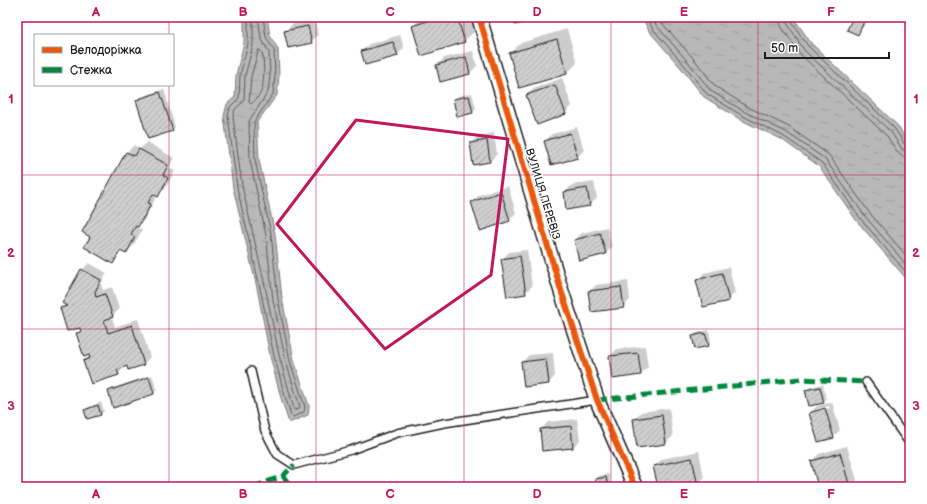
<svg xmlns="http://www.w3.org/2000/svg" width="927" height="504" font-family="'Balsamiq Sans',sans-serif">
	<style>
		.water { fill: url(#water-ripples); stroke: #7a7a7a }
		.shadow { fill: #0003; fill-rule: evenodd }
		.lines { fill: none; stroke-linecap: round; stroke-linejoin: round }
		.shore { stroke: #5a5a5a; stroke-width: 1 }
		.building { fill: url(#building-hatch); stroke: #1c1c1c }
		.lane-casing { stroke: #1c1c1c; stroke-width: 10 }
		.street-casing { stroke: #1c1c1c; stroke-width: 17 }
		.lane { stroke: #fff; stroke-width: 7 }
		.street { stroke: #fff; stroke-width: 14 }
		.quiet { stroke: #00873e; stroke-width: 5; stroke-dasharray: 10 5; stroke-linecap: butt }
		.cycleway-casing { stroke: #fff; stroke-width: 8 }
		.cycleway { stroke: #e8590c; stroke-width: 6 }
		.marked { fill: none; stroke: #c2185b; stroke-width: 3; stroke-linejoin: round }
		.grid { fill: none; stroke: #c2185b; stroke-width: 1; stroke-opacity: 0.55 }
		.labels { text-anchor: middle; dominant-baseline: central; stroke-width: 3; stroke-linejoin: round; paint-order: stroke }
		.street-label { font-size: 11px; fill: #1c1c1c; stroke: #fff }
		.neatline { fill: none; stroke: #c2185b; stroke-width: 1.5 }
		.grid-label { font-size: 13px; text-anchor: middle; font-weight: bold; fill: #c2185b }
	</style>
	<defs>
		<pattern id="water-ripples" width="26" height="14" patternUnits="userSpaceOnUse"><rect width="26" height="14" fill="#b8b8b8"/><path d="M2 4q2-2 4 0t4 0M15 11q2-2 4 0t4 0" fill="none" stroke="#9e9e9e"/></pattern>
		<pattern id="building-hatch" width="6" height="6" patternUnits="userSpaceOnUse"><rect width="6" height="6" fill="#cecece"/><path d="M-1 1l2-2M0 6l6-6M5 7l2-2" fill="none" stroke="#b0b0b0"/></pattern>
	</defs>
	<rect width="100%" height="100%" fill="#fff"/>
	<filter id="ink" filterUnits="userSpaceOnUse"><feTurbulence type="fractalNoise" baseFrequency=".025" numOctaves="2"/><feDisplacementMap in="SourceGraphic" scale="8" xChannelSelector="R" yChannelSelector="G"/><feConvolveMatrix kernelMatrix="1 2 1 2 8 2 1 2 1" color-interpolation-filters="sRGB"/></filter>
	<g filter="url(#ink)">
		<path class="water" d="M244,17H267L270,36L278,49L279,76L277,95L257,122L259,160L275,234L282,298L294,360L309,406L308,415L289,423L281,398L270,356L257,288L233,188L224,116L227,104L235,97L236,75L244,43Z
			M642,17H793L811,43L899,127L910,146V283L856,220L819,166L781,139L741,120L704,97L682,69L649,31Z"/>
		<path class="shadow" d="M422,17H470L475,31L464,41L413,26Z
			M854,17H869L864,26L857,33Z
			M315,19L318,35L311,42L285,31L292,24Z
			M567,29L577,63L567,73L510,53L521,43Z
			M400,35L404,48L397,55L362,51L369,44Z
			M473,51L477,66L470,73L441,81L437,65L444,58Z
			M562,78L572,106L565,113L527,95L534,88Z
			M164,89L175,127L172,131L137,100L140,97Z
			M472,93L476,109L472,113L455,99L458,96Z
			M577,127L584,150L577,157L545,141L552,134Z
			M494,133L497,154L490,161L474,164L471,143L478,136Z
			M147,142L174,158L169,168L175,171L165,189L156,197L145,219L137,227L142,230L133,246L126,253L122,251L113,262L91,236L83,232L127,152L134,145L140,149Z
			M594,182L597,198L590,205L565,192L572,185Z
			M508,186L516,213L509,220L472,202L479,195Z
			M607,227L612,247L605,254L575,240L582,233Z
			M527,250L532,286L525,293L502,259L509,252Z
			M89,263L107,273L101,284L103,290L112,287L119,309L112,317L115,327L138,319L150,357L143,364L125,366L119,374L85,361L92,353L77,334L81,329L61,309L66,304L82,270Z
			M729,267L735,293L728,300L697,280L704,273Z
			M628,281L630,300L623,307L589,292L596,285Z
			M709,330L711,342L708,345L693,337L696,333Z
			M645,346L648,367L641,374L610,356L617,349Z
			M553,353L555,376L548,384L522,362L529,355Z
			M152,375L157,390L154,393L109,391L112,388Z
			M823,384L826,399L823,402L807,390L810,387Z
			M101,402L104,411L101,414L88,418L85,410L89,407Z
			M832,402L840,430L833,437L810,413L817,406ZM829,406L830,408L817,411V409Z
			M669,408L673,436L666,443L638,447L634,419L641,412Z
			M577,419L580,440L573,447L541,429L548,422Z
			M847,446L857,480L850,487H819L812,461L819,454Z
			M699,451L704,478L697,485L688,487H659L655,466L662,459Z
			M609,474L611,487H598L596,479L599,476Z"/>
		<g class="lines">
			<path class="shore" d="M248,17V44L240,75L239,98L230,107L228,116L237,187L260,288L274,356L285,396L291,415L293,417L304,412L305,407L290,361L278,299L271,234L255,160L254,122L273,94L275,76L274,50L266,37L263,17
				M253,17V45L245,76L244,99L242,103L235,109L233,117L242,186L265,286L279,355L294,409L296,410L299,409L300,407L286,362L273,300L266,235L250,160L249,121L268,92L270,76L269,52L261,38L258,17
				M646,17L652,28L685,66L707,94L743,116L783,136L822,163L860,218L910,277
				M652,17L656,25L689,63L711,91L745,112L786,132L825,159L864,215L910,269
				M659,17L661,22L694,59L715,86L748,107L789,127L829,155L868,211L910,260
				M779,17L781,26L800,54L887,136L898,153L903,157L910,158
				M785,17L787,23L804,50L891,132L902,149L910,152
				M790,17L791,21L808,46L895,129L905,145L910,147
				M259,50L261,51C265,57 264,81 262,89C261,94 255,101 251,104L249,102L251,77Z"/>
		</g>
		<path class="building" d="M440,17H457L465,42L421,56L412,26Z
			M513,17H546L515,25Z
			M853,17H866L858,35L847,30Z
			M308,26L312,43L288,48L284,31Z
			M557,39L567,74L519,88L509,53Z
			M393,42L398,56L365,65L361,51Z
			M466,57L470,74L440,82L436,65Z
			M555,85L566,114L537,125L526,95Z
			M160,92L173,131L148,139L136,100Z
			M469,96L473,113L457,117L453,99Z
			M570,133L578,158L551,165L544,141Z
			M487,140L490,162L473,165L470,143Z
			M139,149L168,165L163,175L168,178L158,197L153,194L148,203L151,204L138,227L136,226L131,234L135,237L126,254L120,251L113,264L84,247L90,237L82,232L126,152L135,156Z
			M587,188L590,206L566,210L564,192Z
			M501,192L510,221L480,231L471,202Z
			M600,233L606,254L579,261L574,240Z
			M520,256L526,294L507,297L501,259Z
			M81,269L101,280L95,292L96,297L105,294L113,317L104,320L108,333L132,325L144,365L128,370L127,366L117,370L119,375L91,384L83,361L90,358L89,355L84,357L76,333L81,332L80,328L67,331L60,308L67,306L62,303Z
			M722,273L729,301L703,307L696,280Z
			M621,287L624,308L591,312L588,291Z
			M705,333L709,346L695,349L692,336Z
			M638,353L641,375L612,379L609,356Z
			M546,359L549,384L524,387L521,362Z
			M149,377L154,394L113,408L108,391Z
			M820,387L824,403L809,406L805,390Z
			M98,405L101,415L87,419L84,410Z
			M825,408L834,438L818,442L809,413Z
			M662,415L666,444L637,448L633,419Z
			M571,426L573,448L542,451L540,429Z
			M840,453L850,487H818L811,461Z
			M692,458L698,486L658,487L653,466Z
			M606,477L608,487H597L595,479Z"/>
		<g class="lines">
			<g class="lane-casing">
				<path id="lane" d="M251,371L265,431L277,454L294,465L351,450L397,433L444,423L597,400
					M866,382L910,444"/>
			</g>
			<g class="street-casing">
				<path id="street" d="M479,17L560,287L597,400L635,487"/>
			</g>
			<use href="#lane" class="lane"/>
			<use href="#street" class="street"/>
			<path class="quiet" d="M597,400L801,379L866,382
				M283,476L291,487
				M253,487L283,476L294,465"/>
			<g class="cycleway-casing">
				<path id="cycleway" d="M479,17L560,287L597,400L635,487"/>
			</g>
			<use href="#cycleway" class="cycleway"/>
		</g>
	</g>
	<path class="marked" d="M356,120L508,139L491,275L385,349L277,224Z"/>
	<path class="grid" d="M169,17V35M316,17V487M464,17V487M611,17V487M758,17V487M169,85V487M17,175H910M17,329H910"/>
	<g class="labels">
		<g class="street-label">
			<text transform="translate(543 194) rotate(73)">ВУЛИЦЯ ПЕРЕВІЗ</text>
		</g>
	</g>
	<rect width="927" height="504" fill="none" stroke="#fff" stroke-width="44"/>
	<rect x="34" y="34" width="140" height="52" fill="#ffffff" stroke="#a4a4a4"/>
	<rect x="42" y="47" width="20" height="6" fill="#e8590c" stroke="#a4a4a4"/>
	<text x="70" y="54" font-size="12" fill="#1c1c1c">Велодоріжка</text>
	<rect x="42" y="67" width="20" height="6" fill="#00873e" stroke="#a4a4a4"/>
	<text x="70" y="74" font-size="12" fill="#1c1c1c">Стежка</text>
	<path d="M765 52v6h124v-6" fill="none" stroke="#1c1c1c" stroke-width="2"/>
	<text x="771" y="52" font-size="12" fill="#1c1c1c" stroke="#ffffff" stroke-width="3" paint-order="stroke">50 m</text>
	<rect x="22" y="22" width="883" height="460" class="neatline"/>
	<g class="grid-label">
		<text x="96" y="16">A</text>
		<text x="243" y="16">B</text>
		<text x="390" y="16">C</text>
		<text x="537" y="16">D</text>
		<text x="684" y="16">E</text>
		<text x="831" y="16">F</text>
		<text x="11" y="103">1</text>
		<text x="916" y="103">1</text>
		<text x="11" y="257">2</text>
		<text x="916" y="257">2</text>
		<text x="11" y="410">3</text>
		<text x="916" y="410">3</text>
		<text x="96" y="498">A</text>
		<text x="243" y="498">B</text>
		<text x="390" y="498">C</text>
		<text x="537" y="498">D</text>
		<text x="684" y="498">E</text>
		<text x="831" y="498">F</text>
	</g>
</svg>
